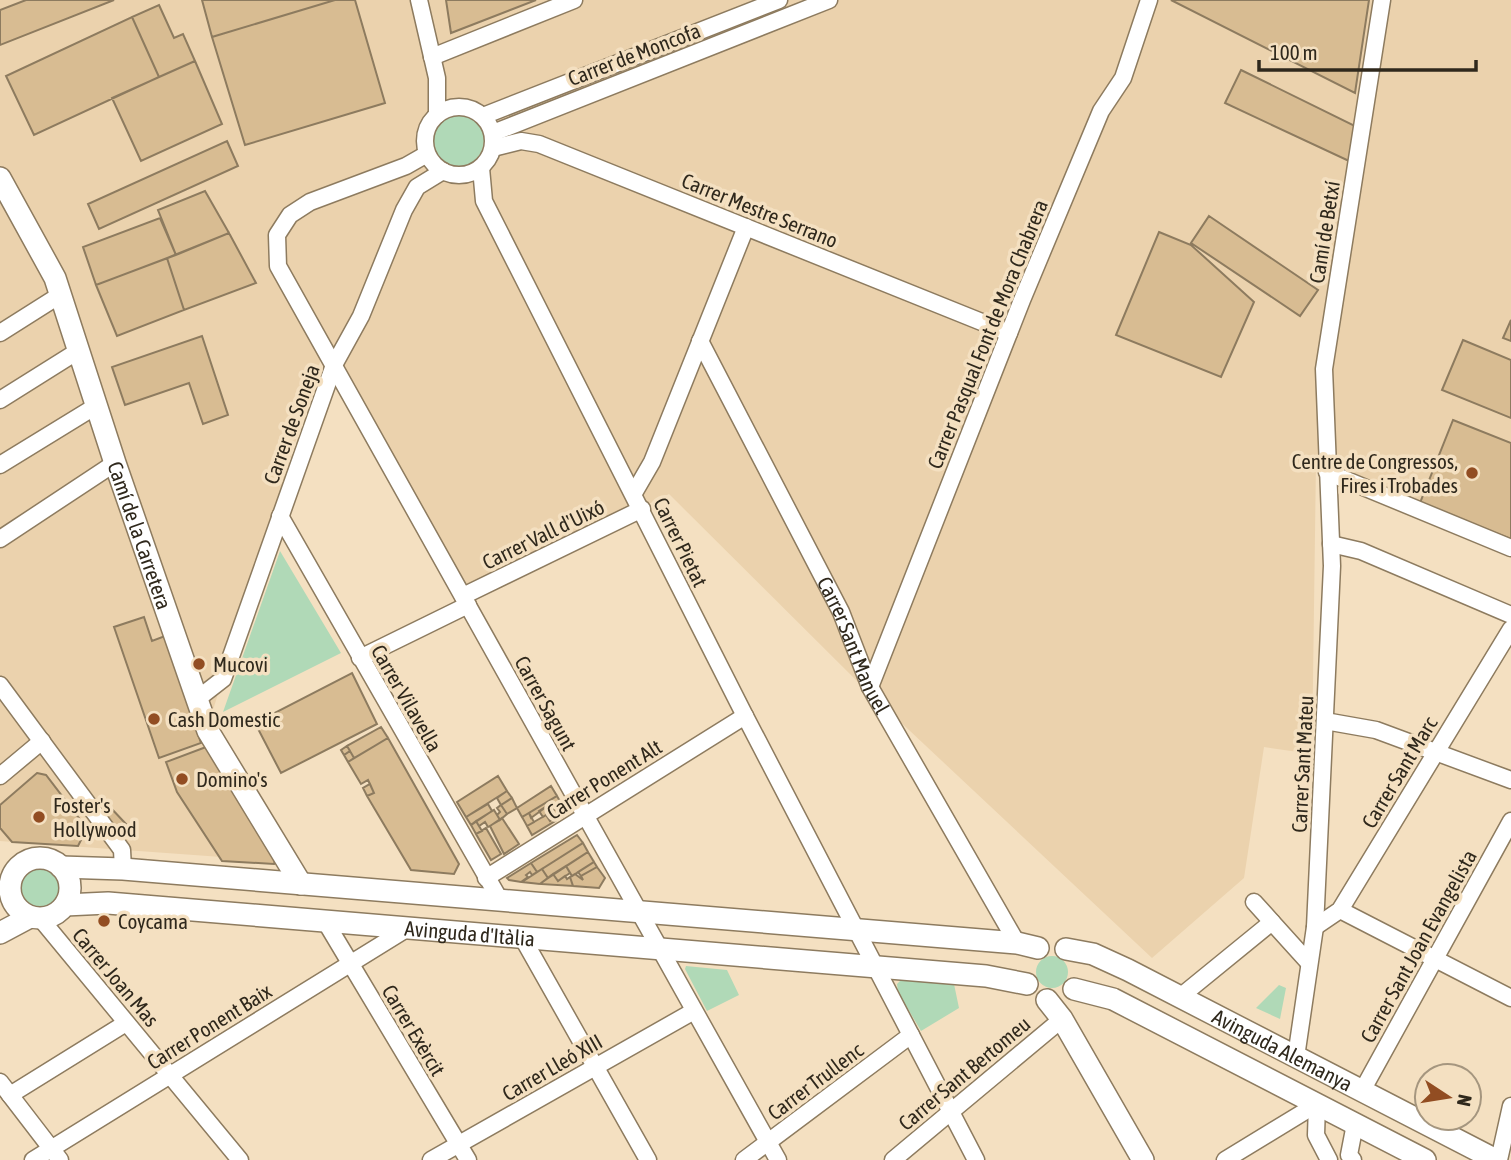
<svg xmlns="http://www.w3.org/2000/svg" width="1511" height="1160" font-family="'Asap Condensed',sans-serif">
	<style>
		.built { fill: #ebd2ad }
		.green { fill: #b0d9b7 }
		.building { fill: #d8bc92; stroke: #8d7b5f; stroke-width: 2 }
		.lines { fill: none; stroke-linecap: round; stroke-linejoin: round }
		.street-casing { stroke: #8d7b5f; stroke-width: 19 }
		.secondary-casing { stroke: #8d7b5f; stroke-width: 24 }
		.street { stroke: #fff; stroke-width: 16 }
		.secondary { stroke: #fff; stroke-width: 21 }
		.poi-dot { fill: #924d22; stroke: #f4e0c1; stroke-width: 2.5 }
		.labels { text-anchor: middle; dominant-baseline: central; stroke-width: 7; stroke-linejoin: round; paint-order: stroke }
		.street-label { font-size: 21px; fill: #2f281c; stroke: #f4e0c1 }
		.poi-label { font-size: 21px; fill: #2f281c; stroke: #f4e0c1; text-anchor: start }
	</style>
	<rect width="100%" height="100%" fill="#f4e0c1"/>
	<path class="built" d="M0,0H1511V539L1316,461L1312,754L1264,747L1244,878L1152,958L861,685L669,494L469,593L324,349L205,736L276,861L0,841Z"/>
	<path class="green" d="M430 140a27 27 0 1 1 54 0a27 27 0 1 1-54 0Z
		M280,551L341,653L223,712Z
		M21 888a19 19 0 1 1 38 0a19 19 0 1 1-38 0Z
		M1036 972a16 16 0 1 1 32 0a16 16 0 1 1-32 0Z
		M686,966L727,970L739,995L707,1011L685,969Z
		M901,980L954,984L959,1008L921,1031L898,992L897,984Z
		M1279,985L1286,988L1280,1019L1256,1008Z"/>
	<path class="building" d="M26,0H114L0,45V10Z
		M202,0H335L212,37Z
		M335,0H355L385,103L245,145L212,37Z
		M446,0H536L451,33Z
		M1171,0H1369L1355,93Z
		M159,5L174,38L183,34L195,61L159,77L132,17Z
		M132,17L159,77L34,135L6,76Z
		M195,61L222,124L141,161L112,98Z
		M1241,70L1355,126L1349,161L1225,103Z
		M227,141L238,166L99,229L88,204Z
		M205,191L229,233L176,255L158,210Z
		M1209,216L1318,290L1300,316L1191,243Z
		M160,218L176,255L96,285L83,247Z
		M1159,232L1191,245L1254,302L1221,377L1116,335Z
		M229,233L256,283L184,310L167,258Z
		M167,258L184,310L117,336L96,285Z
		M1511,320V341L1503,338Z
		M202,336L228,415L203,424L189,383L125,405L112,367Z
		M1463,340L1511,360V418L1442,390Z
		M1453,420L1511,443V539L1420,503Z
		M144,617L152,641L165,636L201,743L159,758L114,627Z
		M352,673L377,724L281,773L255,723Z
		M381,727L388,738L354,758L347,746Z
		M388,738L459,864L454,874L411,870L367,796L374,793L368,780L361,784L348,762Z
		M347,746L350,751L344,755L341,750Z
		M206,747L277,854L274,864L222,861L177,792L166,762Z
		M350,751L354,758L348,762L344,755Z
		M37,773L46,775L88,830L84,834L78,846L12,842L0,828V805Z
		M498,776L507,791L466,817L457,802Z
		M370,784L374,793L367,796L363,788Z
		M551,786L557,796L522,817L517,808Z
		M551,786L557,796L522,817L517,808Z
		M507,791L512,798L501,805L497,798Z
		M557,796L562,805L554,810L550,804L531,818L529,813Z
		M512,798L517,808L507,814L501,805Z
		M488,804L492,811L471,825L466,817Z
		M550,804L554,810L543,817L539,811Z
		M501,805L507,814L500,820L497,815L500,812L497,808Z
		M562,805L566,811L565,815L532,835L527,826L546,815L550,821L553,819L550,812Z
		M109,806L126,824L117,832L101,814Z
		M494,810L500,820L488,827L485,822L479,826L476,821Z
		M529,813L534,822L527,826L522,817Z
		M502,818L519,844L504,854L490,826Z
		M476,821L482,831L476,834L471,825Z
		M486,828L501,854L491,860L476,834Z
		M577,835L583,843L537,872L531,863Z
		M583,843L588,852L548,878L542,869Z
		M588,852L594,862L572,876L566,866Z
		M594,862L597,867L581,876L578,872Z
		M531,863L537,872L532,875L530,872L526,875L528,877L521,882L509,880L507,878Z
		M566,866L570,873L558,881L553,874Z
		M597,867L605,878L599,888L573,886L570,877L575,874L583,880L581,876Z
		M542,869L548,878L540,884L522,882Z
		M553,874L558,881L565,876L567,879L570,877L573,886L540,884Z"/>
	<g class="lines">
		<g class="street-casing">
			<g id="street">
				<path d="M419,0L437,78V115"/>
				<path d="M432,57L574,0"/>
				<circle cx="459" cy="141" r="34"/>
				<path d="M483,116L779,0"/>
				<path d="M493,133L829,0"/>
				<path d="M493,148L521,141L539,144L1009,333"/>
				<path d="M427,154L406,166L310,202L290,215L277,235L278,266L778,1160"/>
				<path d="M481,168L484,201L745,716L976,1160"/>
				<path d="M0,333L60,295"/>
				<path id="s1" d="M700,341L841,612L870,687L1017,943"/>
				<path d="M0,400L78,351"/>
				<path d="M0,465L96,406"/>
				<path d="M1327,472L1511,548"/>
				<path d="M634,493L652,462L746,227"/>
				<path d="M280,516L500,900"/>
				<path d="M0,539L115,463"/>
				<path d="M1331,544L1361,551L1511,615"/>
				<path d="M463,596L642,509"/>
				<path d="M360,658L468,605"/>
				<path d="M0,685L122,850L123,869"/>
				<path d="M870,687L1022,300L1101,111L1123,78L1149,0"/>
				<path d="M196,700L223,679L334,365L361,316L404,210L417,187L443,171"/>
				<path d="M1325,721L1376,730L1511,780"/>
				<path d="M0,776L42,741"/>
				<path d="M486,878L745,716"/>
				<path d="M1254,902L1272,922"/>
				<path d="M1340,910L1511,998"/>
				<path d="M40,918L240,1160"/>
				<path d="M325,921L468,1160"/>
				<path d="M1315,927L1340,910L1511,629"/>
				<path d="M522,937L648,1160"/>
				<path d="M1180,997L1272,922L1309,963"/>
				<path d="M1296,1057L1315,927L1332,566L1324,369L1382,0"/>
				<path d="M0,1082L60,1160"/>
				<path d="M1362,1091L1511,821"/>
				<path d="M10,1095L126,1023"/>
				<path d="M1317,1104L1316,1135L1329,1160"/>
				<path d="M33,1160L408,928"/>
				<path d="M431,1160L694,1011"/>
				<path d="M744,1160L911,1035"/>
				<path d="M893,1160L1062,1019"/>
				<path d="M1225,1160L1317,1104"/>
				<path d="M1353,1160L1349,1155L1355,1124"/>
				<path d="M1499,1160L1511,1106"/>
			</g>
		</g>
		<g class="secondary-casing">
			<g id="secondary">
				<path id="s2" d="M0,178L55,278L115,463L208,731L301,884"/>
				<circle cx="40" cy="888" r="30"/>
				<path d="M61,867L123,869L1017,943L1038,948"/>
				<path id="s3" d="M65,905L108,903L986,976L1027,984"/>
				<path d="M0,933L30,917"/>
				<path id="s4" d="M1066,949L1093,954L1128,970L1496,1160"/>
				<path d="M1074,989L1113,999L1425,1160"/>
				<path d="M1047,1000L1062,1019L1143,1160"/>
			</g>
		</g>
		<use href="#street" class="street"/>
		<use href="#secondary" class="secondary"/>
	</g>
	<g class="poi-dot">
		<circle cx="1472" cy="473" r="7"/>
		<circle cx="199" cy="664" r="7"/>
		<circle cx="154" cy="719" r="7"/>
		<circle cx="182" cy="779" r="7"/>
		<circle cx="39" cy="817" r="7"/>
		<circle cx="104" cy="921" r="7"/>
	</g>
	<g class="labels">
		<g class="street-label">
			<text transform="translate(634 54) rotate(-21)">Carrer de Moncofa</text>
			<text transform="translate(760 210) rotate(22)">Carrer Mestre Serrano</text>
			<text transform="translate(1324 232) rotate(-81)">Camí de Betxí</text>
			<text transform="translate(987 334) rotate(-68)">Carrer Pasqual Font de Mora Chabrera</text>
			<text transform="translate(291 424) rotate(-70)">Carrer de Soneja</text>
			<text transform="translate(543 534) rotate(-26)">Carrer Vall d'Uixó</text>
			<text stroke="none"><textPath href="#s2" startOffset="385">Camí de la Carretera</textPath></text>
			<text transform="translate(681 542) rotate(64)">Carrer Pietat</text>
			<text stroke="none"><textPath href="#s1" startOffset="341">Carrer Sant Manuel</textPath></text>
			<text transform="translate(407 698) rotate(60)">Carrer Vilavella</text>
			<text transform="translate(546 703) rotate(61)">Carrer Sagunt</text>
			<text transform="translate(1302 764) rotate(-87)">Carrer Sant Mateu</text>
			<text transform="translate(1399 772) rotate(-59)">Carrer Sant Marc</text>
			<text transform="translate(604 779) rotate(-32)">Carrer Ponent Alt</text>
			<text stroke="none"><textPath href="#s3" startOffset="406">Avinguda d'Itàlia</textPath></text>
			<text transform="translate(1418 946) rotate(-61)">Carrer Sant Joan Evangelista</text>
			<text transform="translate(116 977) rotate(50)">Carrer Joan Mas</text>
			<text transform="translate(209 1026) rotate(-32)">Carrer Ponent Baix</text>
			<text transform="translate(414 1030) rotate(59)">Carrer Exèrcit</text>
			<text stroke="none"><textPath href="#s4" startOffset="240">Avinguda Alemanya</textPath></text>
			<text transform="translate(552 1067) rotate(-30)">Carrer Lleó XIII</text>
			<text transform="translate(964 1073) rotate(-40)">Carrer Sant Bertomeu</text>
			<text transform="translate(815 1081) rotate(-37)">Carrer Trullenc</text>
		</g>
		<g class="poi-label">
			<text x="1458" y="461" text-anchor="end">Centre de Congressos,<tspan x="1458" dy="24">Fires i Trobades</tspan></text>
			<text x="213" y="664">Mucovi</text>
			<text x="168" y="719">Cash Domestic</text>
			<text x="196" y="779">Domino's</text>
			<text x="53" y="805">Foster's<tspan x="53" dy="24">Hollywood</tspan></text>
			<text x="118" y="921">Coycama</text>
		</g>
	</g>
	<g transform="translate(1448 1097) rotate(102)"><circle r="33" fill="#f4e0c1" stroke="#a5967f" stroke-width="2"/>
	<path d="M0-5L12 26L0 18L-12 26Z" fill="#924d22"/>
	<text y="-10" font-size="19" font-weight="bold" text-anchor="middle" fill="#2f281c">N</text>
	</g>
	<path d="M1259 60v10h217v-10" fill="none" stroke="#2f281c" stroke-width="3.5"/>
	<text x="1270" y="60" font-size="21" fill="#2f281c" stroke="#f4e0c1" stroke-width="5" paint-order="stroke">100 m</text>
</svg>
